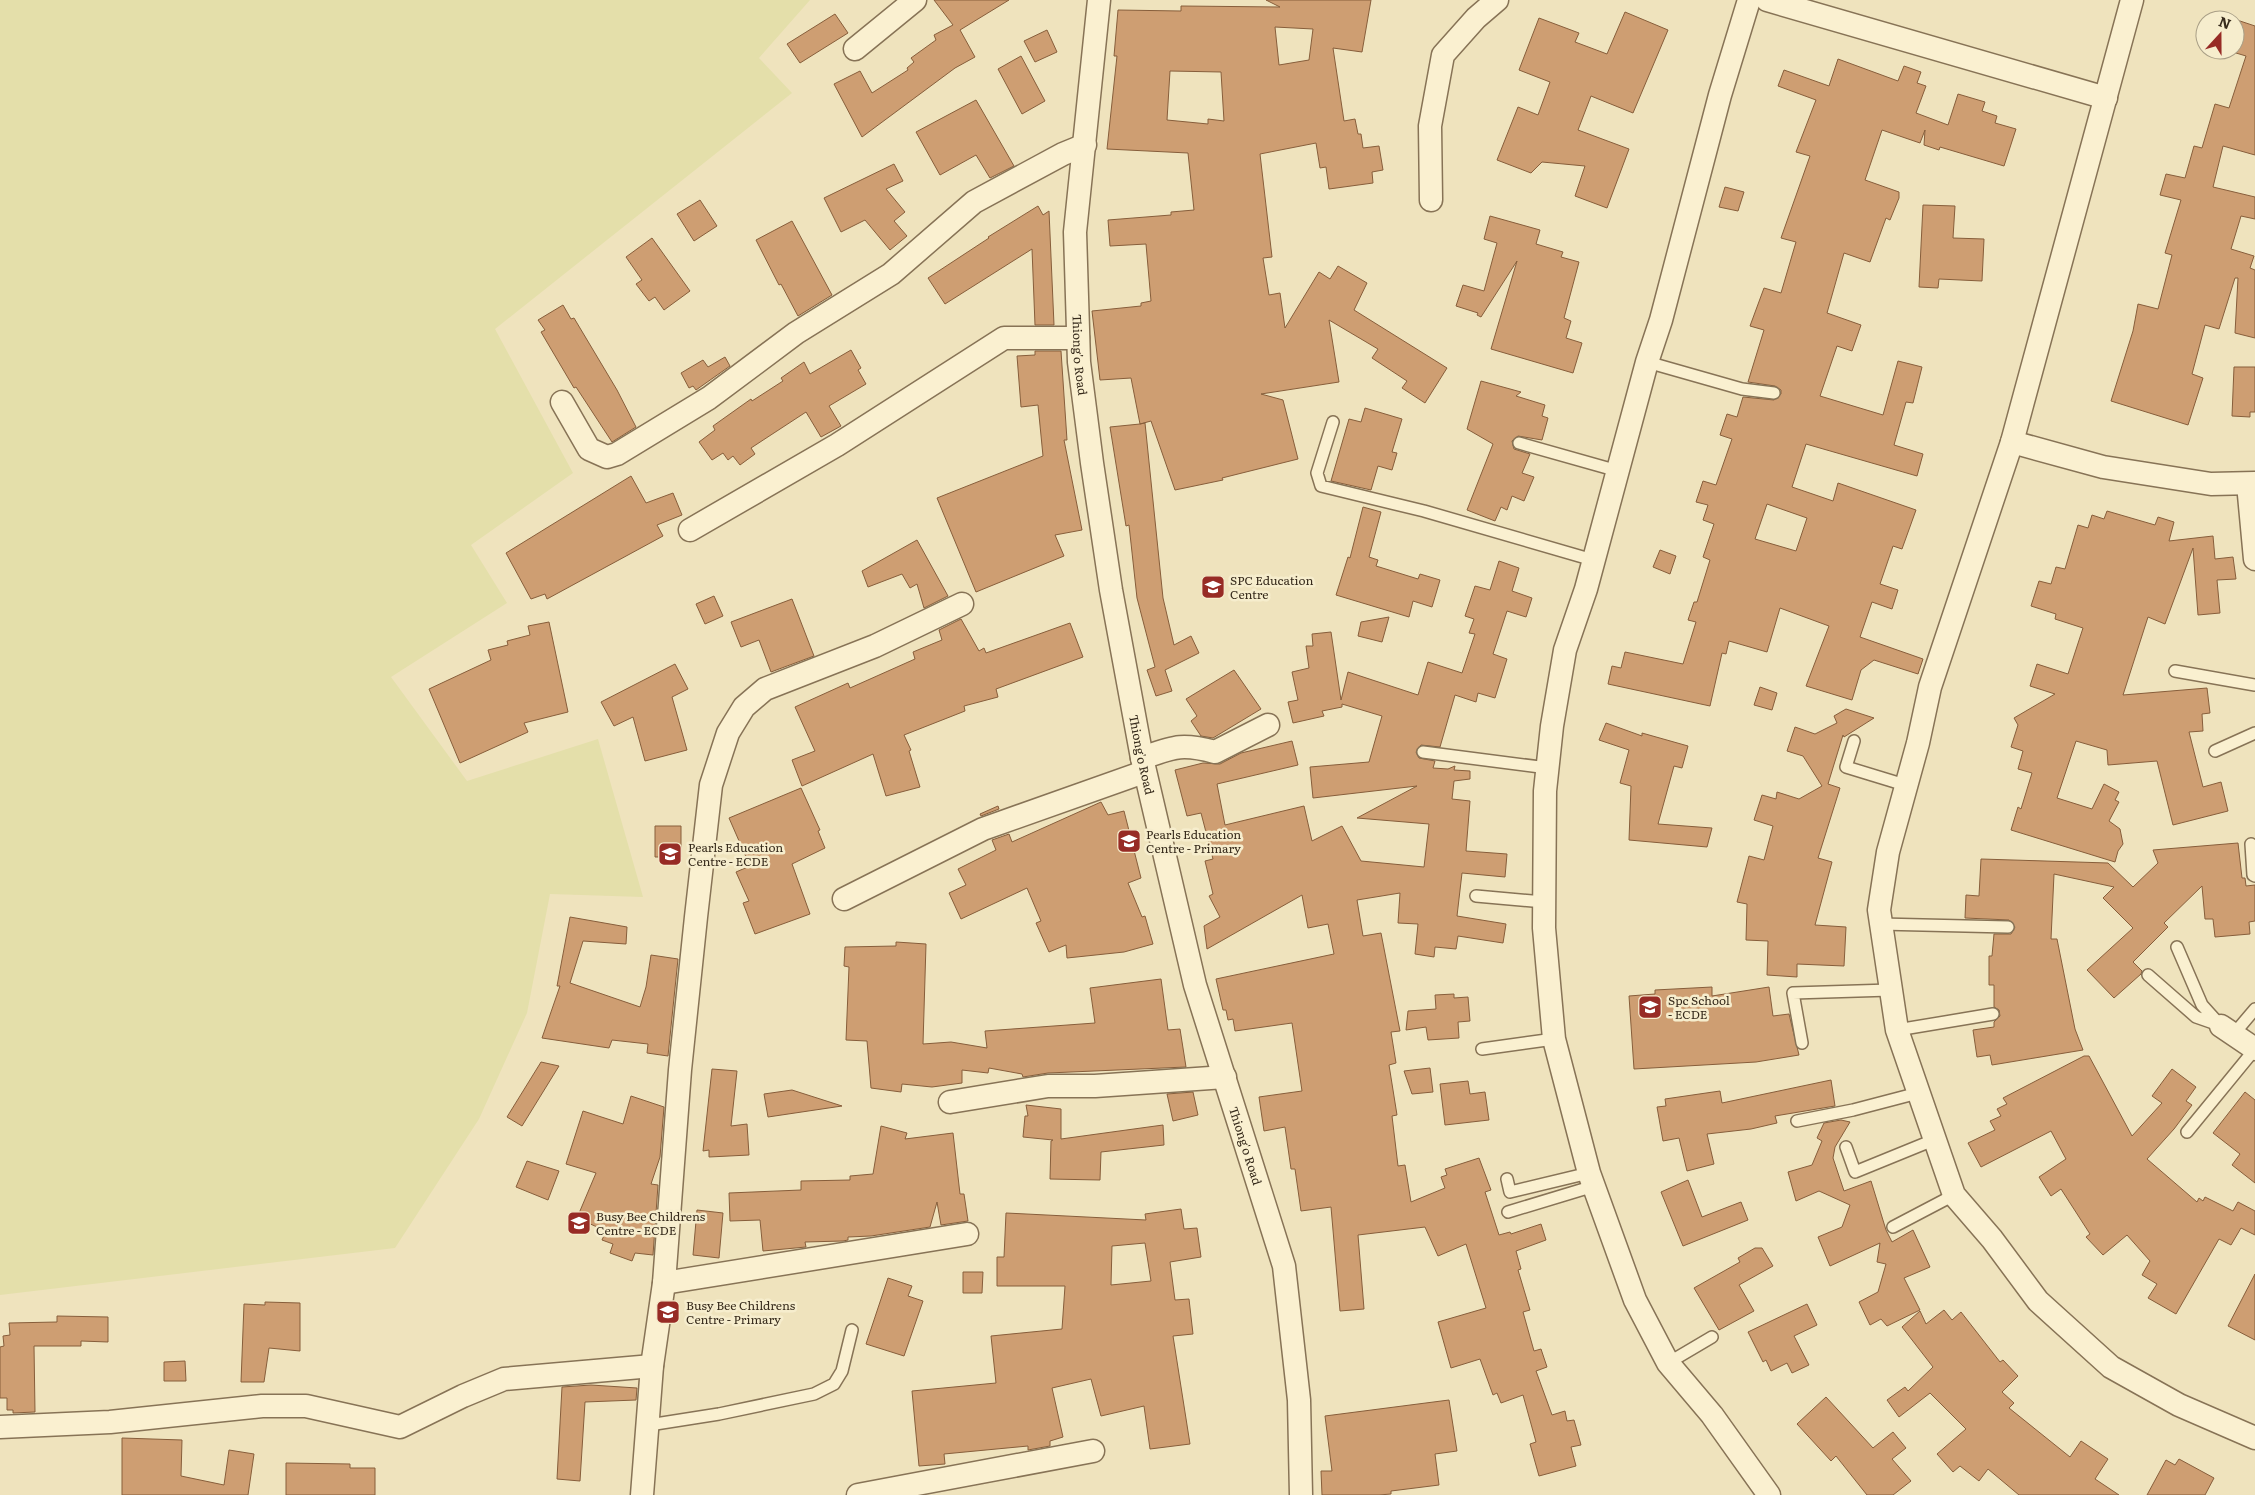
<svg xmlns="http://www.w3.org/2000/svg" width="2255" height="1495" font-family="Literata,serif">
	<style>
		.farmland { fill: #e4dfaa }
		.building { fill: #ce9e72; stroke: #875e3b; fill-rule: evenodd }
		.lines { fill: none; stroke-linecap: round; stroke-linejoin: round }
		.service-casing { stroke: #877356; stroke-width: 14 }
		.minor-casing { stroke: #877356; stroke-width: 25 }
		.service { stroke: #faf0d0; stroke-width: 11 }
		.minor { stroke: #faf0d0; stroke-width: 22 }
		.labels { text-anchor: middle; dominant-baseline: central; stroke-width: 5; stroke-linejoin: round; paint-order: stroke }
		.street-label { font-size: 12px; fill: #362a1b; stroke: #f6edcd }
		.poi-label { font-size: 12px; fill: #362a1b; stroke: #f6edcd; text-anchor: start }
	</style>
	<rect width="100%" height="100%" fill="#efe3bd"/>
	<path class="farmland" d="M0,0H810L759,58L792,93L495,329L573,473L471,545L507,603L391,677L467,781L598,739L643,897L550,894L527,1013L479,1119L395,1248L0,1295Z"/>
	<path class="building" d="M934,0H1009L960,30L975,57L955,68L862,137L834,84L860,71L872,93L908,70L907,68L914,62L911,58L936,40L934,35L953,25Z
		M1266,0H1371L1362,52L1333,48L1344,121L1355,119L1358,134H1361L1363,148L1379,146L1383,170L1372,172L1373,183L1329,189L1326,167L1320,168L1316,143L1260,154L1272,257L1263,258L1269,295L1280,293L1285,328L1319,272L1330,279L1338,266L1367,283L1354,310L1447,368L1425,403L1402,388L1407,381L1372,358L1378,349L1329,320L1339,382L1261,394L1283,400L1298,459L1222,478L1223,480L1175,490L1151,421L1140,424L1145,423L1163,598L1174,645L1191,636L1199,653L1165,670L1172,691L1156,696L1147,670L1155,667L1137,598L1129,525L1126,526L1110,427L1140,424L1131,378L1100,380L1092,311L1141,306V303L1151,301L1146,244L1110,246L1108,220L1171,215V212L1194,210L1188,153L1107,149L1117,56H1114L1118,10L1181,11V6L1280,7ZM1275,27L1313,29L1309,60L1279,65ZM1170,71L1221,72L1224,121L1208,119V124L1167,120Z
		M1625,12L1668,30L1633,113L1591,96L1578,130L1629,149L1607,208L1575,196L1585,166L1542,162L1531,173L1497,160L1518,107L1538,115L1550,82L1519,70L1539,18L1579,33L1575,42L1607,54Z
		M835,14L848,33L800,63L787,44Z
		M2228,17L2255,26V155L2223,146L2213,187L2255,197V219L2241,216L2231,249L2254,256L2250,268L2255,270V338L2235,333L2238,278H2235L2219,329L2205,325L2192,374L2203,378L2188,425L2111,401L2133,331L2138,304L2158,309L2172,255L2165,253L2181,200L2160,195L2166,174L2185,178L2194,146L2202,148L2215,104L2229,108L2246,56L2226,50H2235V20H2227Z
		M1047,30L1057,52L1035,62L1024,41Z
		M1021,56L1045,101L1022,114L998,69Z
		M1838,59L1898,81L1904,66L1921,72L1917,83L1926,86L1916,113L1948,125L1958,94L1985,102L1982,111L1997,116L1995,123L2016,129L2004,166L1940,147L1939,150L1924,145L1925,130L1920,143L1882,130L1865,180L1899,192V198L1890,220L1886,218L1870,262L1844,253L1827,313L1861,325L1852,351L1837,346L1820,396L1883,415L1898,361L1922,367L1913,403L1906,402L1894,445L1923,454L1917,476L1806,444L1792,487L1833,501L1838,483L1916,510L1902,549L1893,546L1880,584L1898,590L1892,609L1872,602L1860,637L1923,659L1918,674L1874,660L1861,670L1852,700L1806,686L1829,626L1780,608L1767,652L1729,641L1726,654L1722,653L1710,706L1608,684L1612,666L1621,668L1625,652L1683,664L1696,622L1688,620L1694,602H1697L1710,560L1703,557L1714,524L1703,520L1708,505L1696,502L1703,481L1716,485L1732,439L1720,435L1727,414L1737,417L1743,397L1774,400L1781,394V390L1775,386L1748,382L1764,330L1750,326L1764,288L1781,293L1796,242L1781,238L1810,156L1796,152L1816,100L1778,86L1784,70L1829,86ZM1767,504L1807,518L1796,551L1755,539Z
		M976,100L1014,166L990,178L976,155L940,175L916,132Z
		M894,164L903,181L886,189L905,212L894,221L907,236L890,250L865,220L841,232L824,198Z
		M1725,187L1744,192L1738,211L1719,207Z
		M700,200L717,226L694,241L677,214Z
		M1923,205L1955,206L1953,238L1984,239L1982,281L1939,279L1938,288L1919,287Z
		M1038,206L1043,215L1049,211L1054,325H1035L1032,249L945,304L928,278L989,238L988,237Z
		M1490,216L1540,230L1536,244L1563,252L1561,257L1579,262L1564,318L1571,321L1566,338L1582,343L1573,373L1491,349L1517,261L1481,317L1477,315L1478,313L1456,306L1463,285L1484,291L1497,243L1484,239Z
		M792,221L832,295L798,316L781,284L779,285L756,240Z
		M652,238L690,291L664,310L655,297L649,301L636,284L642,280L626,257Z
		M563,305L571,319L574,318L617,390L636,427L612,442L576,387L574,388L541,332L545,330L538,320Z
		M851,350L861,368L858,370L866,384L829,406L841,426L821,437L806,412L751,448L755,454L740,465L733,456L728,460L723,453L712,460L699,442L715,430L713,426L751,399L752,401L783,381L781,378L804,362L810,374Z
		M1035,351H1061L1067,440H1064L1082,530L1055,535L1064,556L976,592L937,498L1043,456L1038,405L1021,407L1017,356L1035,355Z
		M725,357L730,366L696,390L693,386L689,388L681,373L703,360L708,367Z
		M2234,367H2255V412H2250V417L2232,416Z
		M1481,381L1521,392L1516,396L1545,405L1542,416L1548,418L1542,440L1518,436L1512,441L1514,449L1530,454L1522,473L1534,477L1524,501L1512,496L1507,510L1501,507L1495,521L1467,510L1493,444L1467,429Z
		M1365,408L1402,419L1392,452L1397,453L1392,470L1378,466L1371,490L1331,481L1349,419L1361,422Z
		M631,476L646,503L673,493L682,515L657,525L663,536L547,599L545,594L531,599L506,553Z
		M1363,507L1381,512L1369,557L1378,560L1376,566L1418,579L1420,574L1440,580L1432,607L1413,601L1409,617L1336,595L1348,557L1350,558Z
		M2107,511L2155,525L2158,517L2174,522L2169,541L2213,536L2215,559L2233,557L2236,579L2217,580L2220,613L2198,615L2193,548L2165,624L2148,617L2123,695L2207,688L2210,713L2202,714L2203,731L2189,732L2203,787L2221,782L2228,811L2173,825L2157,761L2108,765L2107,750L2076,741L2057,798L2092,809L2104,784L2119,792L2115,800L2119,802L2109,821L2120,829L2123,844L2118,851L2115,862L2011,830L2018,807L2021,809L2032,773L2018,769L2023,751L2011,747L2018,725L2014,718L2055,694L2030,686L2037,664L2068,674L2083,628L2055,619L2056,614L2031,606L2039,581L2051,584L2056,567L2065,569L2078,525L2088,528L2092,515L2104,519Z
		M917,540L948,596L924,608L917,584L910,588L902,574L868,587L862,571Z
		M1660,550L1676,556L1670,574L1653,567Z
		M1499,561L1519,568L1512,591L1532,598L1526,617L1507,611L1493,654L1507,659L1495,698L1478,693L1476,702L1455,695L1440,747L1421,745L1416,752L1419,758L1435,761L1433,768L1448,769L1455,766L1454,770L1470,771V779L1454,781L1452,799L1470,801L1466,851L1507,854L1505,877L1462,873L1457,916L1506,924L1503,943L1458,936L1456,949L1435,947L1434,957L1415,954L1418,924L1398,923L1400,893L1357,900L1363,936L1381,933L1400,1031L1391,1032L1396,1063L1389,1065L1397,1115L1392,1116L1398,1166L1405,1165L1411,1202L1445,1188L1441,1177L1447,1175L1445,1169L1479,1158L1491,1190L1485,1192L1499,1235L1510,1232L1511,1234L1541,1224L1546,1240L1516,1251L1521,1269L1518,1270L1530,1310L1523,1312L1534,1351L1541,1349L1547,1367L1536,1371L1552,1415L1565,1411L1567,1421L1574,1420L1581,1445L1571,1447L1576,1466L1539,1476L1530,1444L1536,1442L1523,1395L1501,1403L1497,1393L1493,1395L1480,1359L1451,1368L1438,1322L1486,1308L1466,1244L1438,1256L1425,1227L1358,1235L1364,1309L1340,1311L1331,1207L1301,1211L1295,1169H1291L1285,1127L1264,1131L1259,1097L1302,1091L1292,1023L1235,1031L1233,1019L1228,1020L1226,1010H1223L1216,979L1334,954L1328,924L1308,928L1302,895L1207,949L1204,926L1220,917L1209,896L1213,894L1205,861L1213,859L1201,813L1187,816L1175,770L1203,763L1220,764L1241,753L1292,741L1298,765L1217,784L1225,825L1304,806L1312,841L1342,826L1361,861L1424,867L1429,824L1357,818L1417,786L1313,798L1310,767L1369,762L1382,716L1342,704V707L1322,711L1324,716L1293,723L1288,702L1298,700L1292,672L1309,668L1306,646H1313L1312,634L1331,632L1341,700L1348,672L1418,695L1428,662L1462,673L1475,634L1469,633L1474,619L1465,616L1475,586L1490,590Z
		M714,596L723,616L705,624L696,604Z
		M792,599L814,656L771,672L759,640L741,647L731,622Z
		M1389,617L1382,642L1358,636L1361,622Z
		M961,619L979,651L984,648L986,653L1070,623L1083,657L996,689L998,697L964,706L965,711L904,735L911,750L909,751L920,787L886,796L873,754L802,786L792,760L815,751L795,707L848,683L850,688L915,659L913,652L942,640L939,630Z
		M549,622L568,712L524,723L528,732L460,763L429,689L491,660L488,650L508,645L507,641L530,635L528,626Z
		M675,664L688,689L672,697L687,750L645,761L633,717L614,726L601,702Z
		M1234,670L1261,709L1213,738L1201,736L1191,721L1197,716L1186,699Z
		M1760,687L1777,693L1772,710L1754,705Z
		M1846,709L1874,718L1844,737L1843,735L1828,784L1840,788L1818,858L1832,862L1815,925L1846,927L1844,966L1797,964V977L1767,975L1768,941L1746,940L1747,904L1737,902L1749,856L1764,860L1773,826L1754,820L1762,795L1776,799L1777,792L1799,799L1822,786L1803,756L1787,751L1795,727L1815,734L1837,723L1834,716Z
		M1606,723L1642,736V733L1688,746L1682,768L1674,766L1658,824L1712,828L1707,847L1629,840L1631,786L1620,783L1629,750L1599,740Z
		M801,788L820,830L818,831L825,848L792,864L810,914L755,934L743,903L749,901L736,872L750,866L729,818Z
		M1101,802L1108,815L1124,811L1141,878L1128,883L1142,917L1145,916L1153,944L1124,952L1067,958L1066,945L1049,952L1036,923L1041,921L1027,888L961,919L949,893L966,885L958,869L996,850L992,840L1009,834L1012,842Z
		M998,806L999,809L981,816L980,814Z
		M655,826H681V857H655Z
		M2238,843L2242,878H2245L2246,886L2255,885V921L2249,922L2250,934L2215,937L2213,919H2205L2202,886L2164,923L2168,927L2133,962L2142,971L2141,974L2114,998L2087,970L2133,928L2103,898L2114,887L2054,874L2051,939H2057L2075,1029L2083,1050L1992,1065L1990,1055L1977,1057L1973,1030L1994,1027V1022L2000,1016L1999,1010L1994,1007V985H1989V956H1992L1994,934H2011L2015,927L2009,920L1965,918L1966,895L1979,896L1981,859L2108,863L2133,887L2158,863L2153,850Z
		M570,917L627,927L626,944L583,941L570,983L640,1007L646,987L651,955L678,959L668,1056L647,1053L648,1044L612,1040L609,1048L542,1038L560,986H557Z
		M896,942L926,944L923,1044L951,1042L987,1048L985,1031L1095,1023L1090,988L1161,979L1168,1030L1180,1029L1186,1067L1048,1073L1023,1077L1022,1074L989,1068L988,1073L962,1070V1083L932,1087L902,1084L901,1092L871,1088L867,1041L846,1040L849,967L844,966L845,947L896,946Z
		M1712,987V996L1769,987L1773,1016L1789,1014L1799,1055L1756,1062L1634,1069L1629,996L1655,994V990Z
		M1454,994V998L1468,997L1470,1021L1458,1022L1459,1038L1428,1040L1426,1027L1406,1030L1408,1011L1436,1009L1435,995Z
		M2084,1056H2089L2132,1136L2162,1103L2152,1096L2172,1069L2196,1087L2186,1101L2192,1105L2174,1129L2147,1159L2197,1202L2199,1198L2203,1201L2205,1197L2233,1211L2238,1202L2255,1211V1235L2241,1228L2231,1245L2219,1239L2176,1314L2148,1298L2157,1284L2142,1275L2150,1261L2127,1235L2103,1255L2086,1237L2090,1234L2061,1189L2051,1196L2039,1177L2066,1159L2051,1131L1981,1167L1968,1143L1995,1130L1990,1121L2001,1116L1997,1109L2007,1104L2003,1098Z
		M541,1062L559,1066L522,1126L507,1117Z
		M1430,1068L1433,1092L1412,1094L1404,1071Z
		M712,1069L737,1071L731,1126L747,1124L749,1155L709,1157V1150L703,1151Z
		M1831,1080L1835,1106L1775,1116L1777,1123L1751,1129L1707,1134L1714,1164L1687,1171L1679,1138L1663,1141L1657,1107L1666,1106L1665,1099L1720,1091L1722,1103Z
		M1468,1081L1470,1094L1485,1092L1489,1120L1445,1125L1440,1084Z
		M792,1090L842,1106L768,1117L764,1094Z
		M1193,1092L1198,1115L1173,1121L1167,1094Z
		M2245,1092L2255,1100V1183L2232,1165L2240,1154L2213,1133Z
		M631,1096L664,1107L660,1157L651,1184L658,1185L653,1255L635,1253L632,1261L610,1253L613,1244L602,1240L606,1231L577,1218L596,1173L566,1164L583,1111L623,1124Z
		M1026,1105L1061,1109V1139L1163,1125L1164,1145L1101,1152L1100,1180L1050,1179L1051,1141L1053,1140L1023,1137L1025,1116H1028Z
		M1841,1120L1850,1122L1835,1147L1833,1158L1844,1191L1871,1181L1886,1230L1892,1242L1913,1230L1930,1267L1904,1278L1920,1310L1887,1326L1881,1319L1870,1325L1859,1302L1878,1292L1886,1264L1877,1262L1880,1243L1830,1266L1818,1237L1842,1227L1850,1205L1819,1191L1796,1201L1788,1172L1812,1165L1822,1141L1817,1138L1824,1123Z
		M881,1126L907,1133L905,1139L953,1133L960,1194H964L968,1221L941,1225L937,1202L930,1227L871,1236L848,1237V1240L843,1241L805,1242L806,1247L763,1251L760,1220L730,1221L729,1193L801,1190V1181L850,1180V1176L873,1174Z
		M527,1161L559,1171L548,1200L516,1187Z
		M1688,1180L1702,1217L1741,1202L1748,1220L1683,1246L1661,1192Z
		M1181,1209L1184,1229L1197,1228L1201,1257L1170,1262L1175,1300L1189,1299L1193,1334L1173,1336L1190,1444L1150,1449L1144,1406L1101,1416L1091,1379L1052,1388L1063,1437L1050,1441V1446L1028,1450V1446L944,1454L945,1464L919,1466L912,1391L996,1383L991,1336L1062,1329L1065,1286H997V1257H1004L1006,1213L1146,1220L1145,1214ZM1145,1243L1151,1281L1111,1285L1112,1246Z
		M697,1210L723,1213L719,1258L693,1255Z
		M1755,1248H1762L1773,1266L1739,1285L1754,1311L1719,1330L1694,1288L1740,1262L1738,1258Z
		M963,1272H983L982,1293H963Z
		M2255,1274V1340L2228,1326Z
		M888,1278L912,1286L908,1296L923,1301L904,1356L866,1344Z
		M265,1302L300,1303V1351L269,1348L264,1382H241L244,1304L265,1305Z
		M1807,1304L1817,1325L1794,1336L1809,1365L1792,1373L1787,1363L1771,1371L1766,1360L1763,1362L1748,1332Z
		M1944,1310L1952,1320L1961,1312L2000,1362L2003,1360L2018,1376L2002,1392L2014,1403L2009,1408L2070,1457L2081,1441L2108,1459L2095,1479L2119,1495H2019L1988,1469L1979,1481L1960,1466L1953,1472L1937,1454L1966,1429L1930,1393L1899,1417L1887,1400L1905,1387L1908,1391L1933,1367L1902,1327L1920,1311L1926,1324Z
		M57,1316L108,1317V1342L81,1341V1346H34L35,1412L13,1413V1410H7V1398H0V1347L4,1346L3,1336L10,1335L9,1323L57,1322Z
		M185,1361L186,1381H164V1362Z
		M591,1385L637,1388L636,1400L585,1402L580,1481L557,1479L562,1387Z
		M1826,1397L1873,1448L1893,1432L1906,1448L1892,1459L1911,1481L1893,1495H1867L1836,1456L1831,1461L1797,1424Z
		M1449,1400L1457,1451L1435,1454L1439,1485L1391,1491V1494L1379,1495H1322L1321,1471H1332L1325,1416Z
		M122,1438L182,1440L181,1476L224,1485L229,1450L254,1454L248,1495H122Z
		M2179,1459L2214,1478L2205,1495H2147L2166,1460L2175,1465Z
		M286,1463L350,1464V1468H375V1495H286Z"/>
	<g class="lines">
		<g class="service-casing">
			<path id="service" d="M1647,362L1742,389L1774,393
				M1333,422L1317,473L1321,486L1424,511L1593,560
				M1519,443L1618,471
				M2175,671L2255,685
				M1854,741L1846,767L1905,785
				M2215,751L2255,733
				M1423,752L1548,768
				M2251,844L2253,875L2255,876
				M1476,896L1544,902
				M1880,924L2008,927
				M2177,947L2202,1005L2221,1026
				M2148,975L2196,1017L2219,1025
				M1897,1030L1993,1014
				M2233,1035L2255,1009
				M1802,1043L1793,993L1890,990
				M1482,1049L1554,1039
				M1797,1121L1853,1110L1918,1093
				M2187,1132L2255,1049
				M1846,1147L1855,1172L1936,1139
				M1507,1179L1510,1192L1589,1173
				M1508,1212L1594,1186
				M1893,1227L1954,1195
				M1668,1363L1712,1337
				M649,1425L719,1414L814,1394L834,1384L842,1371L852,1330"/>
		</g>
		<g class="minor-casing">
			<g id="minor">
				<path id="s1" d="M1099,0L1075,232L1079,362L1092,463L1111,590L1142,758L1195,985L1284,1266L1299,1400L1301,1495"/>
				<path d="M1749,0L1720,95L1661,320L1647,362L1586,589L1565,650L1552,726L1545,791L1544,928L1554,1039L1589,1173L1635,1300L1668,1363L1712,1415L1769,1495"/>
				<path d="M1767,0L2106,98"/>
				<path d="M2132,0L2012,442L1930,687L1918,743L1888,852L1879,910L1897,1030L1954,1195L1992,1239L2038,1301L2111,1367L2179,1405L2255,1438"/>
				<path d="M855,49L915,0"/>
				<path d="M1431,200L1430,126L1443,55L1476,18L1497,0"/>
				<path d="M562,402L589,449L607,457L617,454L709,398L796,333L891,274L974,202L1063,154L1085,145"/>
				<path d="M2012,442L2103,467L2211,484L2255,483"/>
				<path d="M2248,484L2255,559"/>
				<path d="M690,530L837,445L1004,338H1078"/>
				<path d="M1142,758C1174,747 1181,743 1215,752L1268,725"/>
				<path d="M844,899L983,829L1144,772"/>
				<path d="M2221,1026L2255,1049"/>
				<path d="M950,1102L1048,1086H1095L1225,1077"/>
				<path d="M664,1283L967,1234"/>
				<path d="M0,1427L110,1422L262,1406H306L400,1427L463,1396L504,1379L652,1366"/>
				<path d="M642,1495L652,1366L664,1283L680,1070L696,917L711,785L728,733L744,707L765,689L875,646L962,604"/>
				<path d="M858,1495L1093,1451"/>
			</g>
		</g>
		<use href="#service" class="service"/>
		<use href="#minor" class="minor"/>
	</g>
	<defs>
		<g id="school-square" transform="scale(1.25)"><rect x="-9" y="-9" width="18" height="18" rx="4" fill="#972b25" stroke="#f6edcd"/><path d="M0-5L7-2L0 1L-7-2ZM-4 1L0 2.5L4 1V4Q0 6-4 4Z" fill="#fff"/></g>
	</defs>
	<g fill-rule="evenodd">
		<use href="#school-square" x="1213" y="587"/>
		<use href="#school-square" x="1129" y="841"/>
		<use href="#school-square" x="670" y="854"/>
		<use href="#school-square" x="1650" y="1007"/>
		<use href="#school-square" x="579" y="1223"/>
		<use href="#school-square" x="668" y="1312"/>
	</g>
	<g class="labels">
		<g class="street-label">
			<text stroke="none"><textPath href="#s1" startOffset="356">Thiong'o Road</textPath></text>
			<text stroke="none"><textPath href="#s1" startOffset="761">Thiong'o Road</textPath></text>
			<text stroke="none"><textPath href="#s1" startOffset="1166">Thiong'o Road</textPath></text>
		</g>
		<g class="poi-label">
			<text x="1230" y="580">SPC Education<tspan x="1230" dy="14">Centre</tspan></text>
			<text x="1146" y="834">Pearls Education<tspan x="1146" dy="14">Centre - Primary</tspan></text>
			<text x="688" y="847">Pearls Education<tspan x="688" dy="14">Centre - ECDE</tspan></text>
			<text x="1668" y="1000">Spc School<tspan x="1668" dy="14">- ECDE</tspan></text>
			<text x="596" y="1216">Busy Bee Childrens<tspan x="596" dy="14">Centre - ECDE</tspan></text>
			<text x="686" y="1305">Busy Bee Childrens<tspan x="686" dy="14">Centre - Primary</tspan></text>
		</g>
	</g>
	<g transform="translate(2220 35) rotate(21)"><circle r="24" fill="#f6edcd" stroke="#a99f86"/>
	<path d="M0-4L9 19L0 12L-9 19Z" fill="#972b25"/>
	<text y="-8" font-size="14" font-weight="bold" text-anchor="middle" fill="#362a1b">N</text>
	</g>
</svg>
